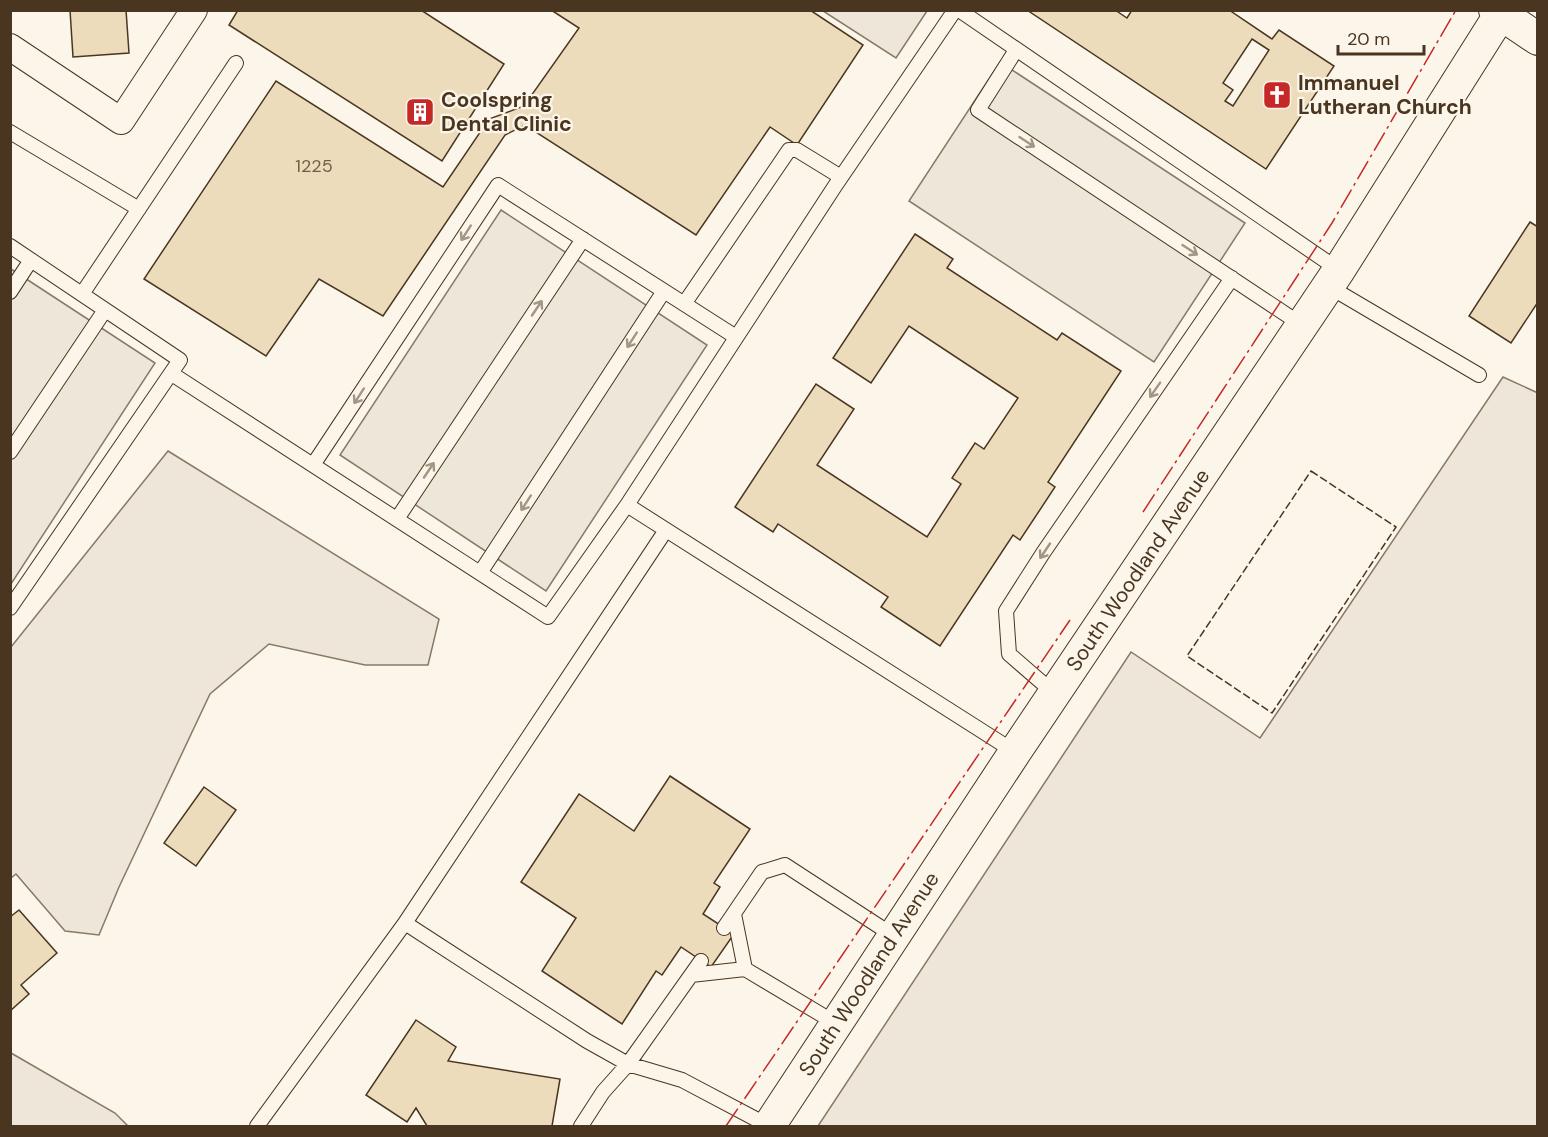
<svg xmlns="http://www.w3.org/2000/svg" width="1548" height="1137" font-family="'DM Sans',sans-serif">
	<style>
		.green { fill: #ede6d9; stroke: #887966; stroke-width: 1.5 }
		.parking { fill: #ede7d9; stroke: #887966; stroke-width: 1.5 }
		.building { fill: #ecdcbc; stroke: #4a3520; stroke-width: 1.5; fill-rule: evenodd }
		.lines { fill: none; stroke-linecap: round; stroke-linejoin: round }
		.service-casing { stroke: #4a3520; stroke-width: 16 }
		.minor-casing { stroke: #4a3520; stroke-width: 28 }
		.tertiary-casing { stroke: #4a3520; stroke-width: 34 }
		.service { stroke: #fbf6e9; stroke-width: 14 }
		.minor { stroke: #fbf6e9; stroke-width: 26 }
		.tertiary { stroke: #fbf6e9; stroke-width: 32 }
		.fence { stroke: #4a3520; stroke-width: 1.5; stroke-dasharray: 8 3; stroke-linecap: butt }
		.power { stroke: #c62828; stroke-width: 1.5; stroke-dasharray: 21 4.5 3 4.5; stroke-linecap: butt }
		.oneway { stroke: #a29684 }
		.labels { text-anchor: middle; dominant-baseline: central; stroke-width: 4.5; stroke-linejoin: round; paint-order: stroke }
		.number-label { font-size: 18px; fill: #725f47 }
		.poi-label { font-size: 21px; font-weight: bold; fill: #4a3520; stroke: #fbf6e9; text-anchor: start }
		.street-label { font-size: 21px; fill: #4a3520; stroke: #fbf6e9 }
	</style>
	<rect width="100%" height="100%" fill="#fbf6e9"/>
	<path class="green" d="M823,11H927L896,58Z
		M1503,377L1538,393L1537,1126H818L1131,652L1260,738Z
		M168,451L439,619L428,665H365L269,644L210,694L119,887L99,935L65,931L16,874L11,878V647Z
		M11,1053L115,1113L128,1126H11Z"/>
	<path class="parking" d="M1000,62L1245,223L1154,362L909,201Z
		M501,210L707,345L546,591L340,455Z
		M11,269L155,363L11,584Z"/>
	<path class="building" d="M70,10H126L129,53L73,57Z
		M238,10H421L504,64L442,161L229,25Z
		M551,10H810L863,45L797,145L770,127L696,235L525,125L505,135L383,316L319,279L266,356L144,279L276,81L443,187L489,119L524,106L579,28Z
		M1027,10H1115L1127,18L1132,10H1229L1272,39L1279,30L1334,66L1266,169ZM1252,39L1269,50L1233,106L1225,101L1233,90L1223,83Z
		M1530,222L1538,227V302L1511,343L1469,316Z
		M915,234L953,259L947,268L1057,340L1062,333L1121,371L1048,482L1055,487L1020,540L1013,535L940,646L881,607L888,597L778,524L773,532L735,507L816,384L854,409L817,465L927,537L961,484L952,478L975,443L984,449L1018,398L909,326L871,383L833,358Z
		M670,776L750,829L714,883L720,887L703,914L734,934L711,967L681,947L662,975L656,971L622,1024L542,971L576,918L521,882L579,794L634,831Z
		M204,787L236,810L196,866L164,843Z
		M19,910L57,953L21,985L29,994L10,1011V917Z
		M416,1020L456,1047L448,1061L560,1079L552,1126H427L416,1108L407,1122L366,1095Z"/>
	<g class="lines">
		<g class="service-casing">
			<path id="service" d="M955,10L835,186L627,505L1015,752
				M959,10L1339,270
				M1016,50L978,110L1302,325
				M10,132L139,209
				M10,246L180,360L10,608
				M1328,286L1479,375
				M10,292L31,260
				M82,294L236,63
				M684,304L789,150H797L841,177
				M172,374L548,617L627,505
				M10,452L105,310
				M313,465L498,185L736,337
				M397,519L583,239
				M480,573L664,291
				M1054,693L1009,654L1006,611L1043,553L1232,278
				M734,914L745,969
				M405,923L587,1041L628,1064L701,961
				M724,928L762,872L785,865L894,936
				M691,975L745,969L837,1024
				M257,1126L405,923L666,530
				M581,1126L603,1092L628,1064L682,1080L769,1126"/>
		</g>
		<g class="minor-casing">
			<path id="minor" d="M10,47L121,121L194,10"/>
		</g>
		<g class="tertiary-casing">
			<path id="tertiary" d="M1495,10L1538,39
				M769,1126L1015,752L1339,270L1503,10"/>
		</g>
		<use href="#service" class="service"/>
		<use href="#minor" class="minor"/>
		<use href="#tertiary" class="tertiary"/>
		<path class="fence" d="M1311,471L1396,527L1272,713L1187,656Z"/>
		<path class="power" d="M1143,512L1332,223L1456,10
			M726,1126L1070,620"/>
	</g>
	<defs><path id="oneway-shaft" d="M-6 0H5M1.5-3L5.5 0L1.5 3" fill="none" stroke-width="1.6" stroke-linecap="round" stroke-linejoin="round" transform="scale(1.5)"/></defs>
	<g class="oneway">
		<use href="#oneway-shaft" transform="translate(1027 142) rotate(33)"/>
		<use href="#oneway-shaft" transform="translate(466 233) rotate(123)"/>
		<use href="#oneway-shaft" transform="translate(1190 250) rotate(33)"/>
		<use href="#oneway-shaft" transform="translate(537 308) rotate(-56)"/>
		<use href="#oneway-shaft" transform="translate(632 340) rotate(123)"/>
		<use href="#oneway-shaft" transform="translate(1155 390) rotate(125)"/>
		<use href="#oneway-shaft" transform="translate(359 396) rotate(123)"/>
		<use href="#oneway-shaft" transform="translate(429 470) rotate(-56)"/>
		<use href="#oneway-shaft" transform="translate(526 503) rotate(123)"/>
		<use href="#oneway-shaft" transform="translate(1045 551) rotate(124)"/>
	</g>
	<defs>
		<g id="church-square" transform="scale(1.5)"><rect x="-9" y="-9" width="18" height="18" rx="4" fill="#c62828" stroke="#fbf6e9"/><path d="M-1.2-6h2.4v3.5h3.3v2.4h-3.3V6h-2.4V-.1h-3.3v-2.4h3.3Z" fill="#fff"/></g>
		<g id="building-square" transform="scale(1.5)"><rect x="-9" y="-9" width="18" height="18" rx="4" fill="#c62828" stroke="#fbf6e9"/><path d="M-4-6H4V6H1V3H-1V6H-4ZM-2.5-4.3h1.7v1.8h-1.7ZM.8-4.3h1.7v1.8H.8ZM-2.5-1h1.7V.8h-1.7ZM.8-1h1.7V.8H.8Z" fill="#fff"/></g>
	</defs>
	<g fill-rule="evenodd">
		<use href="#church-square" x="1277" y="95"/>
		<use href="#building-square" x="420" y="112"/>
	</g>
	<g class="labels">
		<g class="number-label">
			<text x="314" y="166">1225</text>
		</g>
		<g class="poi-label">
			<text x="1298" y="83">Immanuel<tspan x="1298" dy="24">Lutheran Church</tspan></text>
			<text x="441" y="100">Coolspring<tspan x="441" dy="24">Dental Clinic</tspan></text>
		</g>
		<g class="street-label">
			<text transform="translate(1138 570) rotate(-56)">South Woodland Avenue</text>
			<text transform="translate(869 974) rotate(-57)">South Woodland Avenue</text>
		</g>
	</g>
	<rect width="1548" height="1137" fill="none" stroke="#4a3520" stroke-width="24"/>
	<path d="M1338 45v9h86v-9" fill="none" stroke="#4a3520" stroke-width="3"/>
	<text x="1347" y="45" font-size="18" fill="#4a3520" stroke="#fbf6e9" stroke-width="4.5" paint-order="stroke">20 m</text>
</svg>
